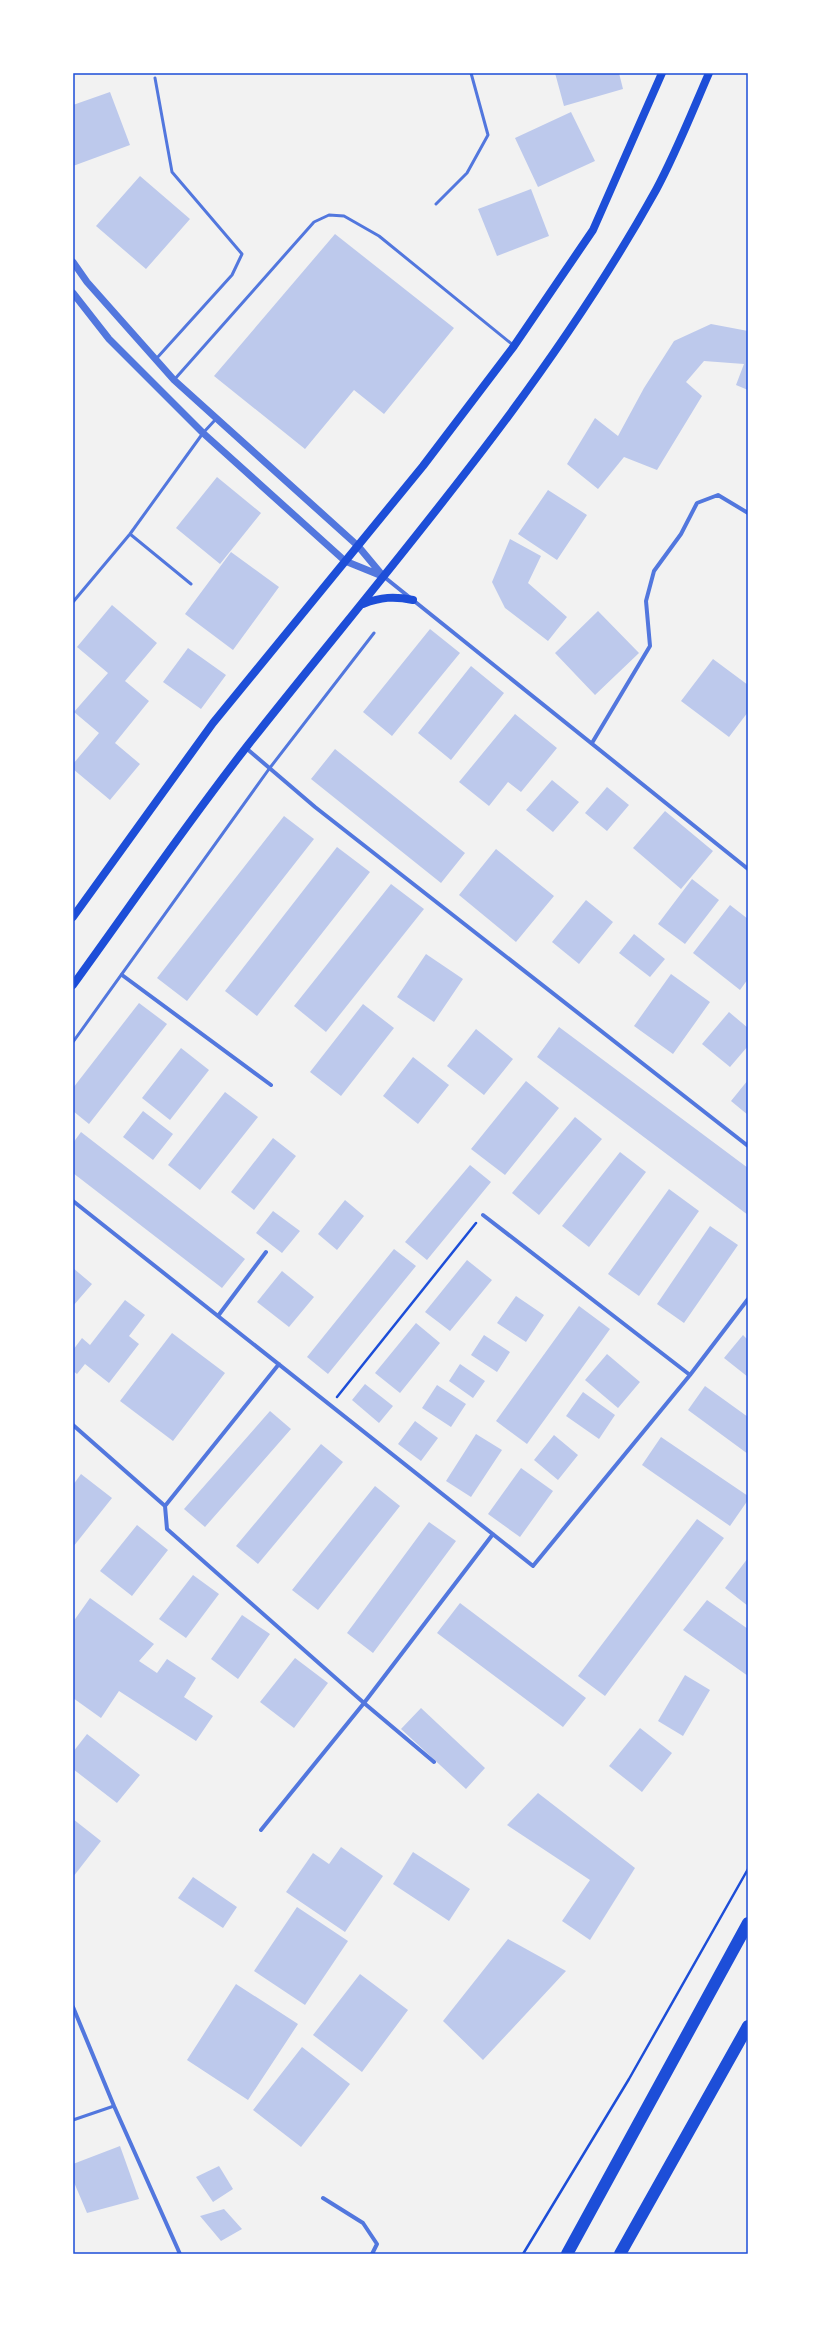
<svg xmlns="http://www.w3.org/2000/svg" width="821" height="2327" font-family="Merriweather,serif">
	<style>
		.building { fill: #bdc9ec }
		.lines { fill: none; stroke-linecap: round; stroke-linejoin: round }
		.path { stroke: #1d4ed8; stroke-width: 2.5 }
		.service { stroke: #5277de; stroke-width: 3 }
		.minor { stroke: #5277de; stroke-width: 4 }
		.tertiary { stroke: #5277de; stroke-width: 7 }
		.secondary { stroke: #1d4ed8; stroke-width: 8 }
		.motorway { stroke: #1d4ed8; stroke-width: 12 }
		.neatline { fill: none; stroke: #1d4ed8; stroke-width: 1.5 }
	</style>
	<rect width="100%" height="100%" fill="#f2f2f2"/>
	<path class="building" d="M555,73H619L623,89L564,106Z
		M110,92L130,145L73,166V105Z
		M571,112L595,161L538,187L515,138Z
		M140,176L190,219L146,269L96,226Z
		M531,189L549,236L497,256L478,209Z
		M335,234L454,328L384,414L354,390L305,449L214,376Z
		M711,324L748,331V390L736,385L744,364L704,361L686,382L702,396L657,470L624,457L598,489L567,464L595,418L618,436L644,388L674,341Z
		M217,477L261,513L220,564L176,528Z
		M548,490L587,515L557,560L518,534Z
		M510,539L541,556L528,583L567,617L548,641L505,608L492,582Z
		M231,552L279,587L233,650L185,614Z
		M112,605L157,643L125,681L149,701L115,743L140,764L110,800L73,769V764L99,733L74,712L108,673L77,647Z
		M598,611L639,653L595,695L555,653Z
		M430,629L460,653L392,736L363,712Z
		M188,648L226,675L201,709L163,682Z
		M713,659L748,685V712L729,737L681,701Z
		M471,666L504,693L451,760L418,733Z
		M515,714L557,748L521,792L508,782L489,806L459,782Z
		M335,749L465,853L441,883L311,779Z
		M552,780L579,802L553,832L526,810Z
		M607,787L629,805L607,831L585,813Z
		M665,811L713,851L681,889L633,848Z
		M284,816L314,839L187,1001L157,978Z
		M337,847L370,872L257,1016L225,991Z
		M496,849L554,896L516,942L459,895Z
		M692,879L719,900L685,944L658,924Z
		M391,884L424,909L326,1032L294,1006Z
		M586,900L613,922L579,964L552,942Z
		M730,905L748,919V979L740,990L693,953Z
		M634,934L665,959L650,977L619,953Z
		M426,954L463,979L434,1022L397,997Z
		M671,974L710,1002L673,1054L634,1026Z
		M139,1003L167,1024L89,1124L73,1111V1088Z
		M363,1004L394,1028L341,1096L310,1072Z
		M729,1012L748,1028V1046L730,1067L702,1044Z
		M559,1027L748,1168V1215L537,1057Z
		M476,1029L513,1059L484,1095L447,1066Z
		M181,1048L209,1070L170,1120L142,1098Z
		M413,1057L449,1085L418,1124L383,1096Z
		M748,1080V1115L731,1101Z
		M526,1081L559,1108L505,1175L471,1149Z
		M225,1092L258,1117L200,1190L168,1165Z
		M143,1111L173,1134L153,1160L123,1137Z
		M575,1117L602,1139L539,1215L512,1193Z
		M81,1132L245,1259L222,1288L73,1173V1143Z
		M273,1138L296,1156L254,1210L231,1192Z
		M620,1152L646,1172L589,1247L562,1226Z
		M470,1165L491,1182L427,1260L405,1242Z
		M669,1189L699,1211L639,1296L608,1274Z
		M345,1200L364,1216L337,1250L318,1234Z
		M273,1211L300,1231L282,1253L256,1233Z
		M710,1226L738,1245L684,1323L657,1304Z
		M394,1249L416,1266L328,1374L307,1357Z
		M467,1260L492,1280L450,1331L425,1312Z
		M73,1268L92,1284L73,1306Z
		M282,1271L314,1297L289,1327L257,1302Z
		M516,1296L544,1315L526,1342L497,1323Z
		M125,1300L145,1315L129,1336L139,1344L109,1383L85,1364L77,1374L73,1371V1350L82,1338L90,1345Z
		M579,1306L610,1329L527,1444L496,1421Z
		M416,1323L440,1343L400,1393L375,1373Z
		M172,1333L225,1373L173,1441L120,1401Z
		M484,1335L510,1352L497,1372L471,1355Z
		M743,1335L748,1340V1377L724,1358Z
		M607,1354L640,1382L618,1408L585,1380Z
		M460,1364L485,1381L473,1398L449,1381Z
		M365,1384L393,1406L379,1423L352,1400Z
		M437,1385L466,1404L451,1427L422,1408Z
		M705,1386L748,1417V1454L688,1410Z
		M583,1392L615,1415L599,1439L566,1416Z
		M270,1411L291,1429L205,1527L184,1509Z
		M415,1421L438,1438L421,1461L398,1444Z
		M476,1434L502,1450L471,1497L446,1481Z
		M554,1435L578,1455L558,1480L534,1460Z
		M661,1437L748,1496V1500L730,1526L642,1465Z
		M321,1444L343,1462L258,1564L236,1546Z
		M521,1468L553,1491L520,1537L488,1514Z
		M81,1474L112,1498L73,1547V1485Z
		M375,1486L400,1506L318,1610L292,1590Z
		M697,1519L724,1538L605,1696L578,1676Z
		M429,1522L456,1541L373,1653L347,1633Z
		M137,1525L168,1550L132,1596L100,1571Z
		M748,1558V1606L725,1588Z
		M193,1575L219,1594L186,1638L159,1619Z
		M90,1598L154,1644L139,1661L157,1673L167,1659L196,1678L184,1697L213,1716L196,1741L119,1691L101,1718L73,1698V1622Z
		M707,1600L748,1629V1676L683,1630Z
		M460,1603L586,1698L563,1727L437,1633Z
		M242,1615L270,1634L238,1679L211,1659Z
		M295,1658L328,1683L294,1728L260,1702Z
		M685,1675L710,1690L683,1736L658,1721Z
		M421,1708L485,1768L466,1789L401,1729Z
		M640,1728L672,1753L642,1792L609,1766Z
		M87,1734L140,1775L117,1803L73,1769V1752Z
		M538,1793L635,1868L590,1940L562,1921L590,1880L507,1825Z
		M73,1819L101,1841L73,1877Z
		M341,1847L383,1876L345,1932L286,1892L313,1853L329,1864Z
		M413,1852L470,1889L449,1921L393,1884Z
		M193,1877L237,1907L223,1928L178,1898Z
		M297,1907L348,1941L305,2005L254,1971Z
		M508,1939L566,1971L483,2060L443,2021Z
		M360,1974L408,2010L362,2072L313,2035Z
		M236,1984L298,2024L248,2100L187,2060Z
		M302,2047L350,2084L301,2147L253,2110Z
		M120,2146L139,2199L87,2213L73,2180V2164Z
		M219,2166L233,2189L213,2202L196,2177Z
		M224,2209L242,2229L221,2241L200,2216Z"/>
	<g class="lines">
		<path class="path" d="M337,1397L476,1223
			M523,2254L629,2079L748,1869"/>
		<path class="service" d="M155,78L172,172L242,254L232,275L156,359
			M436,204L467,173L488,135L471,73
			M174,380L314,222L329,215L344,216L379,236L513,345
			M130,534L191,584
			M73,602L130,534L203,433L216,419
			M73,1042L269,769L374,633
			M73,2120L114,2106"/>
		<path class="minor" d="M383,576L748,869
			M592,743L650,646L646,601L654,571L681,534L697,503L718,495L748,513
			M246,748L315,807L748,1146
			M122,975L271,1085
			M73,1201L533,1566L690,1375L748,1299
			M483,1215L690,1375
			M218,1316L266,1252
			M279,1364L165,1506L167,1529L364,1703L434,1762
			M73,1425L165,1506
			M261,1830L364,1703L493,1534
			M73,2007L114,2106L180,2254
			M323,2198L363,2223L377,2244L372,2254"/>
		<path class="tertiary" d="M73,262L87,282L174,380L358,546L383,576
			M73,293L109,339L203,433L345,561L382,576"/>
		<path class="secondary" d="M363,604C381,597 394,596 413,600
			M73,917L213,723L423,466L514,346L593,230L662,73
			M73,985C131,905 187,823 248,745C390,565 544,392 656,190C676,153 692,112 709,73"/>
		<path class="motorway" d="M567,2254L748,1923
			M620,2254L748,2026"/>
	</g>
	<rect width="821" height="2327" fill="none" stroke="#ffffff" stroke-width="148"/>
	<rect x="74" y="74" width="673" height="2179" class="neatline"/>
</svg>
